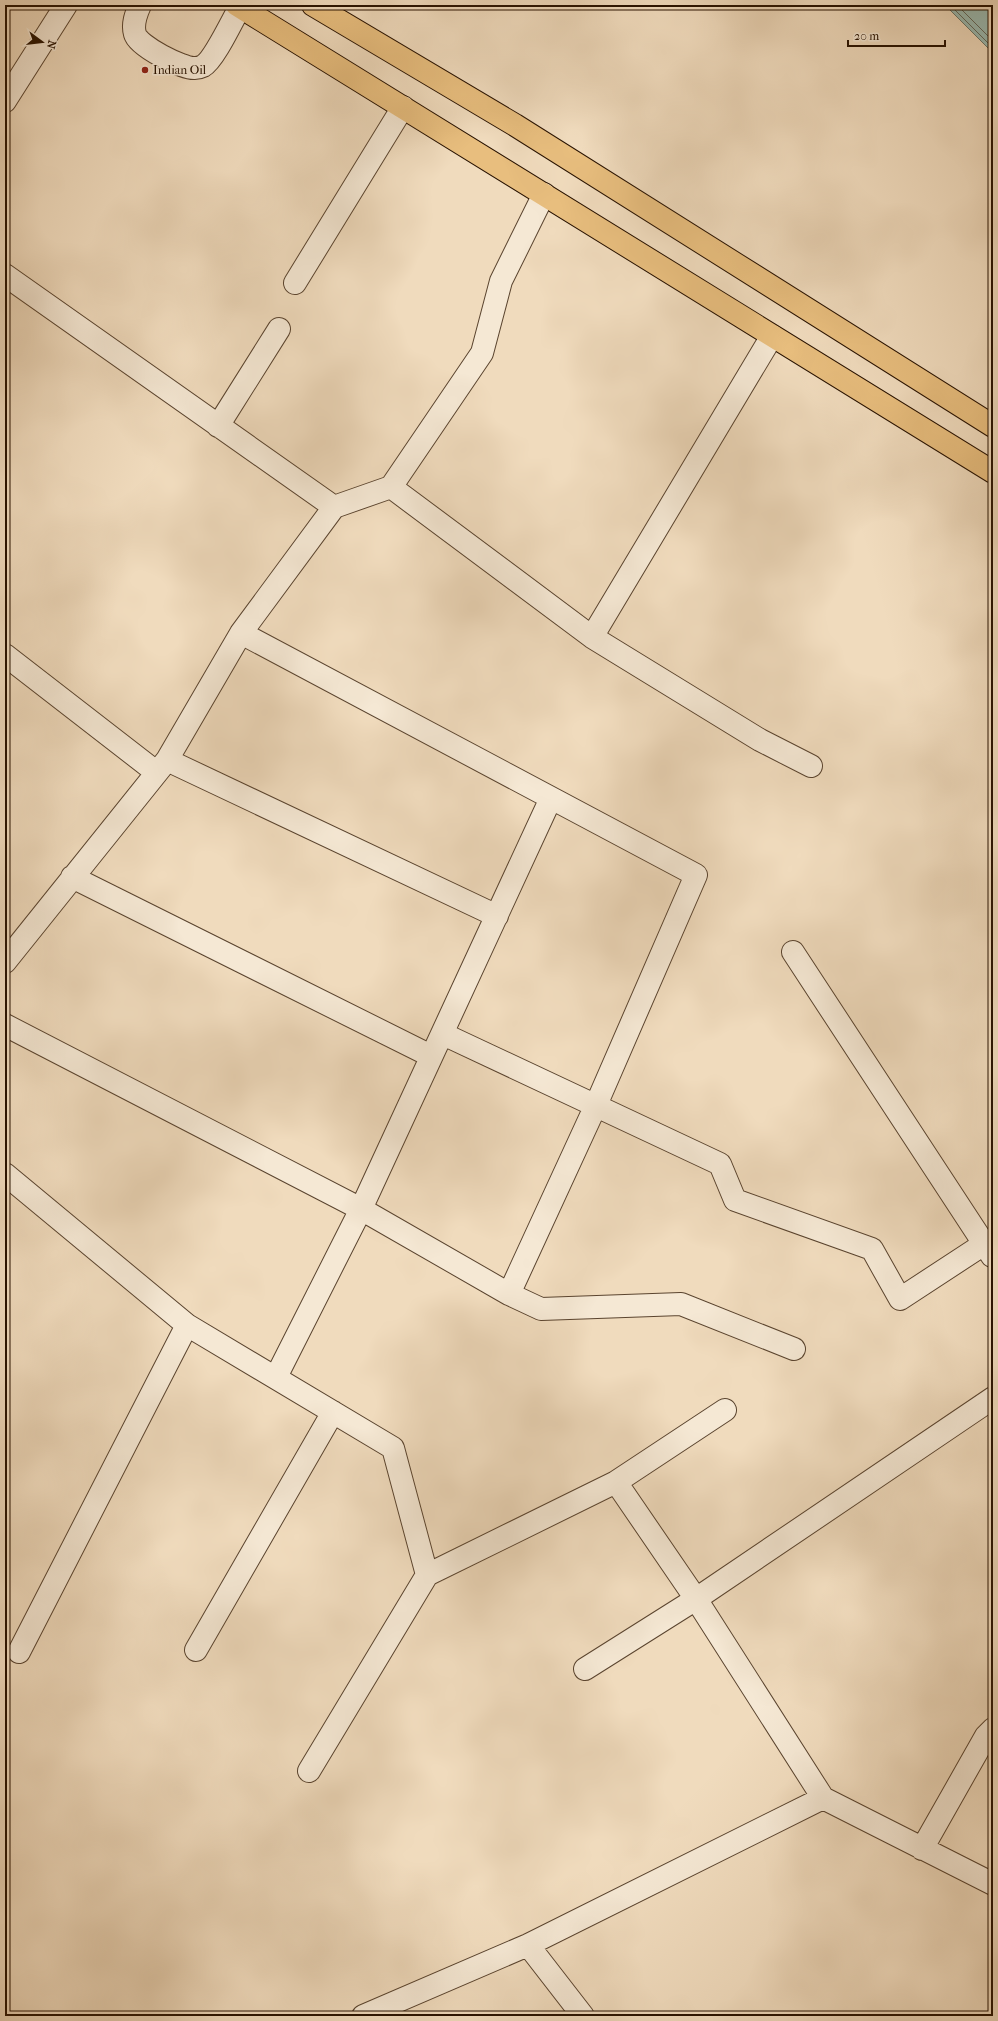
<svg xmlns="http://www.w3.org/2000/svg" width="998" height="2021" font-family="'IM FELL French Canon',serif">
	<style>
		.water { fill: #9abbb3; stroke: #6c776b }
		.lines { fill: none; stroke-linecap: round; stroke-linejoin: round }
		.shore { stroke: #61665a; stroke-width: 1 }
		.minor-casing { stroke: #5a442f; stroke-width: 24 }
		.highway-casing { stroke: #281200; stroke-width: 24 }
		.minor { stroke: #f5e8d4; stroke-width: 22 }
		.highway { stroke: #e8be7e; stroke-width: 22 }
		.poi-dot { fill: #8f2418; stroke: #f5e8d4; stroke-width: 1.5 }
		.labels { text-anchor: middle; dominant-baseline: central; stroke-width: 3; stroke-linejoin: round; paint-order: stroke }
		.poi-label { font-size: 12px; fill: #281200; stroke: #f5e8d4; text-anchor: start }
	</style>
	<rect width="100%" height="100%" fill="#f0dbbd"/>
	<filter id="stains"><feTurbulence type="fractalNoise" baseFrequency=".005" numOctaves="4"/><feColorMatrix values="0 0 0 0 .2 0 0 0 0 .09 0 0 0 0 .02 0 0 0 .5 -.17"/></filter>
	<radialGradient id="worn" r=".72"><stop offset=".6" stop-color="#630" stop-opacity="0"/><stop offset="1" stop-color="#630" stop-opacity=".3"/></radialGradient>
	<path class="water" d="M945,5H993V53Z"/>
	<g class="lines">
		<path class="shore" d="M950,5L993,48
			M957,5L993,41"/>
		<g class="minor-casing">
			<path id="minor" d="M140,5C136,14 132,24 135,34C138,46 183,69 195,68C197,68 201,67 203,66C214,60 233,19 240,7
				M5,101L66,5
				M5,275L334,507
				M295,283L403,107
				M772,336L592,637L760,740L811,766
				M218,426L279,329
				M391,487L592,637
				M241,633L696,875L596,1105L509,1294
				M5,655L156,772
				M167,760L497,916
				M72,877L431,1056
				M793,952L992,1256
				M5,962L167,760L241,633L334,507L391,487L482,353L501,281L544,194
				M5,1025L361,1209L509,1294L541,1309L681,1304L794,1349
				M443,1034L720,1164L735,1200L872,1249L900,1299L984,1244
				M5,1174L187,1325L393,1448L427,1575L309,1771
				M276,1377L361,1209L551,798
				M616,1482L696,1599L823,1798
				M427,1575L616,1482L725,1410
				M196,1650L333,1412
				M19,1652L187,1325
				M585,1669L696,1599L993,1398
				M922,1849L986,1736L993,1729
				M528,1945L583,2016
				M363,2016L528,1945L823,1798L993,1884"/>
		</g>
		<g class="highway-casing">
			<path id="highway" d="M237,5L993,472
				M313,5L515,125L993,426"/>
		</g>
		<use href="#minor" class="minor"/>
		<use href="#highway" class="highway"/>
	</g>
	<circle class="poi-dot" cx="145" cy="70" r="4"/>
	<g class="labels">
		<g class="poi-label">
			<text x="153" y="70">Indian Oil</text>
		</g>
	</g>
	<rect width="998" height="2021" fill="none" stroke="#f0dbbd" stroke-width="20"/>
	<rect x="6" y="6" width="986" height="2009" fill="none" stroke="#281200" stroke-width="2"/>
	<rect x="10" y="10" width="978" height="2001" fill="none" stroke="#281200"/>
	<g transform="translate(42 42) rotate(105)" stroke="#f5e8d4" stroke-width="3" paint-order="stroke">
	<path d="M0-3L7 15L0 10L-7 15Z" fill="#281200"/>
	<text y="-6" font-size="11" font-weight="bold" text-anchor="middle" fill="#281200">N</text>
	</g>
	<path d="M848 40v6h97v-6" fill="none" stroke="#281200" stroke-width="2"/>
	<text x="854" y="40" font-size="12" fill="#281200" stroke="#f5e8d4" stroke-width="3" paint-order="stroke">20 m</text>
	<rect width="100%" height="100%" filter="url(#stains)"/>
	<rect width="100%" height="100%" fill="url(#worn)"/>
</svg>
